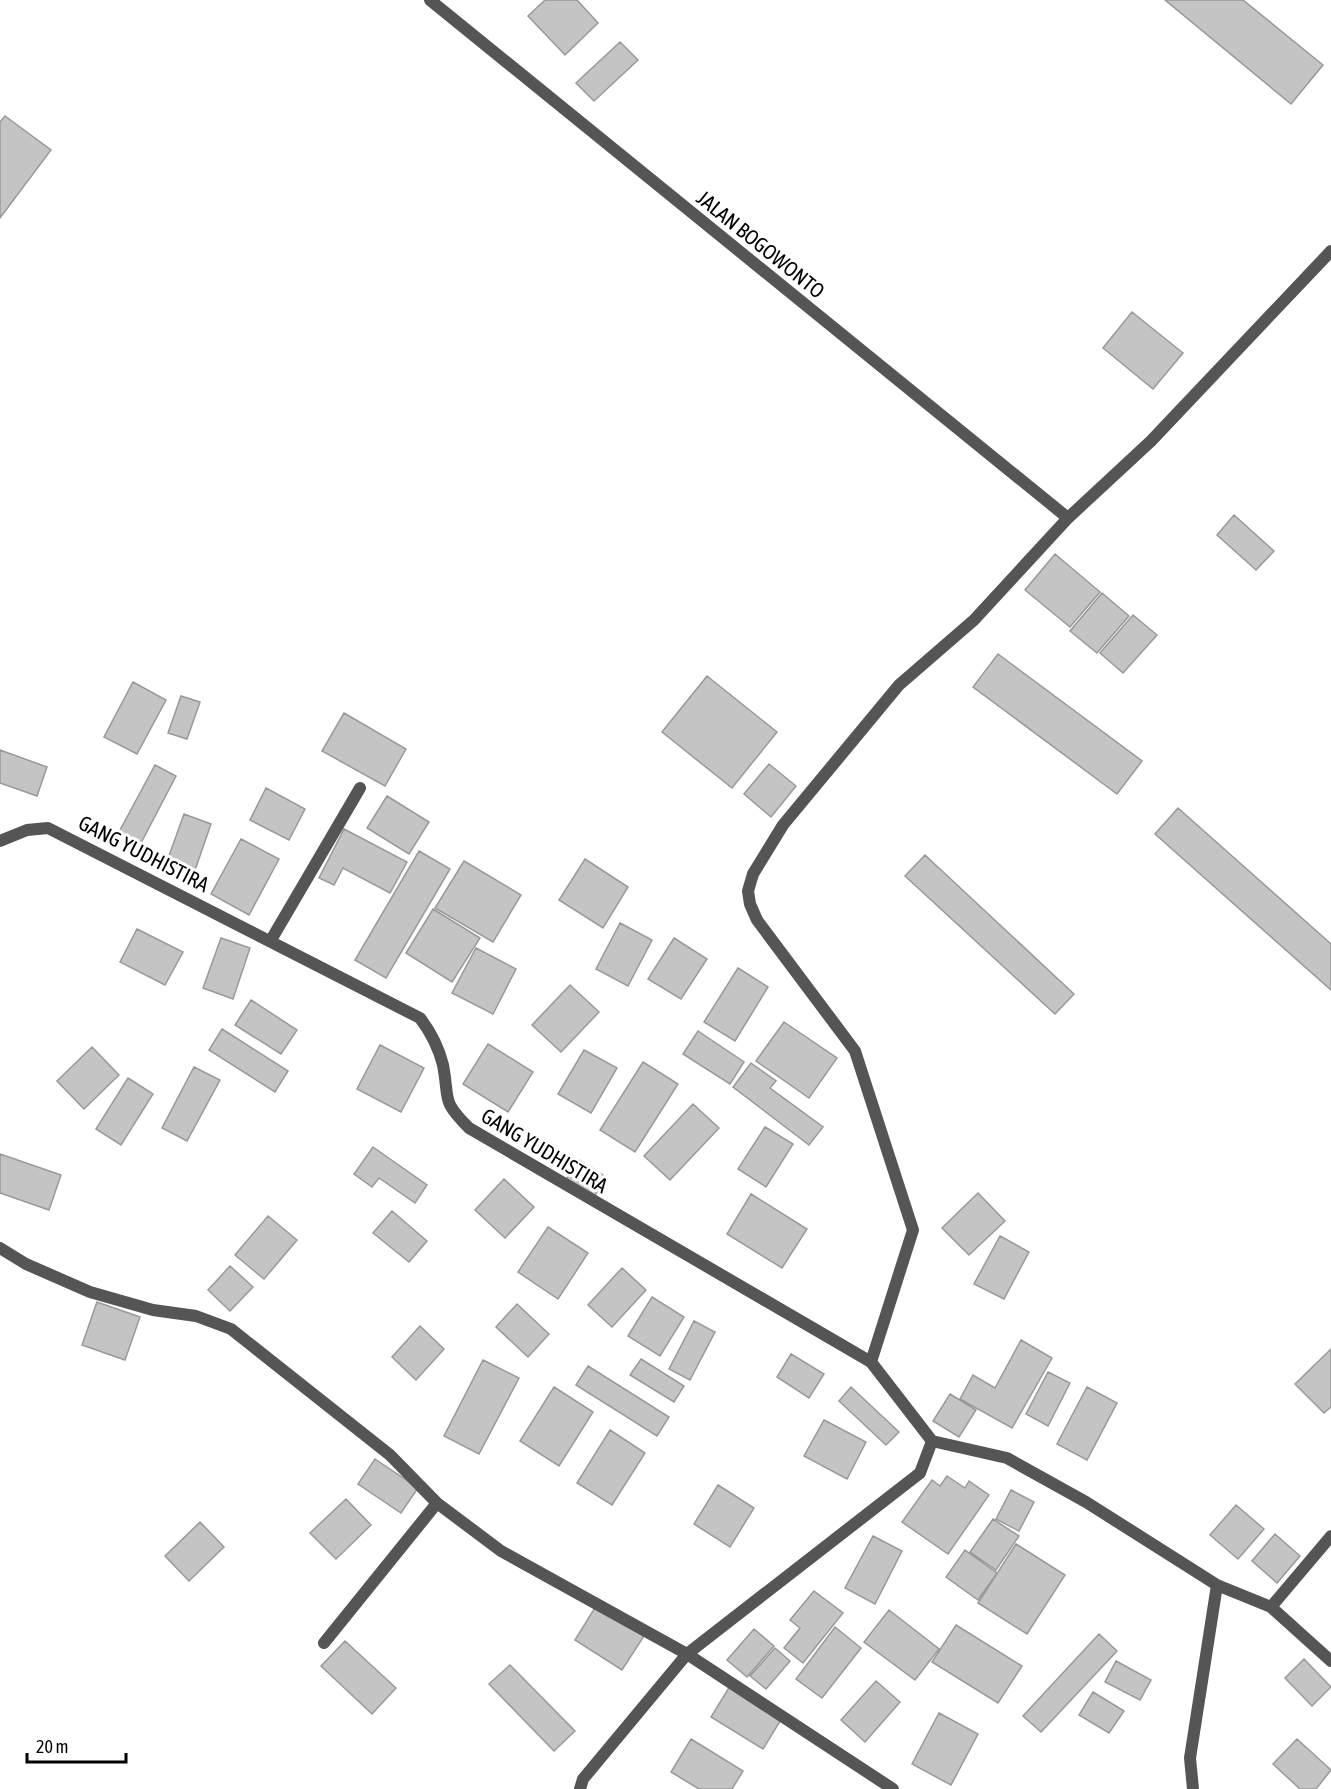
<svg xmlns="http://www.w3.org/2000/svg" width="1331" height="1789" font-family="'Asap Condensed',sans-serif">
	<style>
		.building { fill: #c4c4c4; stroke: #999; stroke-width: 1.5 }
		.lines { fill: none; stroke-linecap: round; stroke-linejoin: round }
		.street { stroke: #555; stroke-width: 12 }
		.labels { text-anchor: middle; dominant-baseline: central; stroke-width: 6; stroke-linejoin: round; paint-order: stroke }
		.street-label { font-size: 21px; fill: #000; stroke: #fff }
	</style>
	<rect width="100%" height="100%" fill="#fff"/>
	<path class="building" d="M545,0H577L598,23L565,55L528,16Z
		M1165,0H1243L1323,65L1291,104Z
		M620,42L638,60L594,101L576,83Z
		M5,116L51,150L0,218V122Z
		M1132,312L1183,353L1153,389L1103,348Z
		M1234,515L1274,551L1256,570L1217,535Z
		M1055,554L1100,592L1070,627L1025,590Z
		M1102,593L1129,616L1097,653L1070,631Z
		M1133,615L1157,635L1123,673L1100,653Z
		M998,654L1142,761L1117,794L973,687Z
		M707,676L777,732L732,788L662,732Z
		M133,682L166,700L137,754L104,737Z
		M181,696L200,702L187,739L168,733Z
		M344,713L406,749L385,786L322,751Z
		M0,750L47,767L37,796L0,783Z
		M769,764L796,786L771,817L744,794Z
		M155,765L176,776L141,843L119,832Z
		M266,788L305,809L289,840L250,820Z
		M387,796L429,822L409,854L367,828Z
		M1178,808L1331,944V990L1155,834Z
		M184,814L211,824L194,873L166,864Z
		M344,829L407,862L390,893L343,868L334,885L319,878Z
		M241,839L279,859L249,915L211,894Z
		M419,851L450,869L386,978L355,960Z
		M925,855L1074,994L1055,1014L905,876Z
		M585,859L628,887L603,928L559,900Z
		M464,861L521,895L493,942L435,908Z
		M433,909L480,938L452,982L406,953Z
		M620,923L652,940L628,986L596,969Z
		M137,929L183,952L165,985L120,962Z
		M221,938L250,948L233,999L203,988Z
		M674,938L707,959L681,999L648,979Z
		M476,948L516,969L493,1014L452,993Z
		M738,968L768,987L735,1041L704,1022Z
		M570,985L599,1012L561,1052L532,1025Z
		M251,1000L297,1030L281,1054L235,1025Z
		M784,1022L837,1058L809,1098L756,1061Z
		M222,1029L288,1071L275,1092L209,1050Z
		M698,1031L744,1062L730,1084L683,1054Z
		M488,1044L533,1072L508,1112L463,1084Z
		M380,1045L424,1068L401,1112L357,1089Z
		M92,1047L119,1075L84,1109L57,1081Z
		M584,1050L617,1068L591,1113L558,1094Z
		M643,1062L678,1084L635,1152L600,1130Z
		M751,1063L776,1081L770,1088L823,1127L809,1145L733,1087Z
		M194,1067L220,1080L187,1141L162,1128Z
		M128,1078L153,1094L121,1145L96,1129Z
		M693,1104L719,1128L670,1180L644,1156Z
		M765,1127L793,1144L766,1187L738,1169Z
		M373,1147L427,1185L415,1203L379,1178L372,1187L354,1174Z
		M0,1154L61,1175L49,1210L0,1193Z
		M579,1160L606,1177L593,1199L565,1181Z
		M504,1179L534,1207L505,1238L475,1210Z
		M978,1193L1005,1221L969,1255L942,1228Z
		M751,1194L807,1229L782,1268L727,1234Z
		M392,1211L427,1241L409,1262L373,1233Z
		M268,1216L297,1240L264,1279L235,1255Z
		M548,1227L588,1253L558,1299L518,1272Z
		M1000,1236L1029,1252L1004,1299L974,1284Z
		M230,1266L253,1287L230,1311L208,1290Z
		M622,1268L646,1290L612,1327L588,1305Z
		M652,1297L684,1317L660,1356L628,1336Z
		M97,1302L140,1317L125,1360L82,1345Z
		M517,1304L549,1334L528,1357L496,1327Z
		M694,1321L715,1332L690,1380L669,1369Z
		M420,1326L444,1349L416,1380L392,1357Z
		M1021,1340L1052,1358L1012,1428L960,1399L973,1375L995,1388Z
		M1331,1349V1407L1324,1413L1295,1384Z
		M791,1354L824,1374L809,1398L777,1377Z
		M641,1359L684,1386L674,1402L630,1375Z
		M483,1360L519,1378L479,1454L444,1436Z
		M588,1366L669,1417L657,1436L576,1385Z
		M1048,1372L1070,1383L1048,1426L1026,1414Z
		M554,1387L593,1412L559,1466L520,1441Z
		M851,1387L899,1432L886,1445L839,1401Z
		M1087,1387L1117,1403L1087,1460L1057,1444Z
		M950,1394L976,1410L959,1437L933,1421Z
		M824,1420L866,1442L847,1479L804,1456Z
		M610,1430L645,1453L612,1505L577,1483Z
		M375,1459L418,1488L401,1513L358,1484Z
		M947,1476L965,1488L969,1481L989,1495L948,1554L902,1522L932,1480L940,1486Z
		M718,1485L754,1508L730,1547L694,1524Z
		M1011,1490L1034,1502L1019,1531L996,1519Z
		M346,1499L371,1525L336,1559L310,1533Z
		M1236,1505L1264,1529L1238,1559L1210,1535Z
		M993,1519L1019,1536L996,1570L970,1552Z
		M200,1522L224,1547L189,1581L165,1556Z
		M1275,1534L1300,1556L1277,1583L1252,1561Z
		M873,1536L902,1551L875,1604L845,1588Z
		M1016,1544L1065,1575L1027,1634L978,1603Z
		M965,1550L997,1573L978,1600L946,1577Z
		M814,1591L843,1613L803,1663L784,1648L800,1628L790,1620Z
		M596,1606L644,1636L622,1670L575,1640Z
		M889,1610L939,1649L915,1680L864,1642Z
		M956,1625L1022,1666L998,1703L932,1662Z
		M835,1627L861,1648L822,1698L796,1679Z
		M754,1629L774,1646L747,1677L727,1660Z
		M1099,1634L1117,1651L1041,1732L1023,1716Z
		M345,1641L396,1688L372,1714L321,1666Z
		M775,1648L790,1661L766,1689L750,1676Z
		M1304,1659L1331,1687L1312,1706L1285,1678Z
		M1116,1661L1151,1680L1140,1700L1105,1682Z
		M510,1665L575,1731L554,1751L489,1684Z
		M876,1681L900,1702L865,1742L841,1720Z
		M730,1686L782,1718L763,1749L711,1717Z
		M1093,1692L1124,1711L1109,1733L1079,1715Z
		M939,1713L978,1734L951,1785L912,1764Z
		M691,1739L743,1771L732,1789H699L671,1772Z
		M1297,1739L1331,1770L1316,1789H1300L1273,1764Z"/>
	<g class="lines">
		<path class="street" d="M430,0L1068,518
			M0,841L27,830L48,828L420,1018C430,1031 439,1049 443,1065C450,1100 440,1099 469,1128L871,1362
			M271,940L360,788
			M0,1248L26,1264L90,1292L153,1310L196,1316L231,1329L390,1455L437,1503L501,1551L687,1654L893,1789
			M932,1441L1007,1458L1086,1502L1217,1585L1271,1607L1331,1536
			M1271,1607L1331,1661
			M324,1643L437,1503
			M580,1789L583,1779L687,1654L920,1473L932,1441L871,1362L913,1230L855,1051L757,920L750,904L748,891L753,874L783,825L899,685L974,620L1068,518L1151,441L1331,251
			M1193,1789L1190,1758L1217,1585"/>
	</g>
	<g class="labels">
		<g class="street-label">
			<text transform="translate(761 244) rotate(39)">JALAN BOGOWONTO</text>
			<text transform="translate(144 853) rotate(27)">GANG YUDHISTIRA</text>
			<text transform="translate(545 1150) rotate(31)">GANG YUDHISTIRA</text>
		</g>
	</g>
	<path d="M27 1753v9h99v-9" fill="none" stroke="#000000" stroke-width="3"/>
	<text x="36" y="1753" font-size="18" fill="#000000" stroke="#ffffff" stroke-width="4.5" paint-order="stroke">20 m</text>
</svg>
